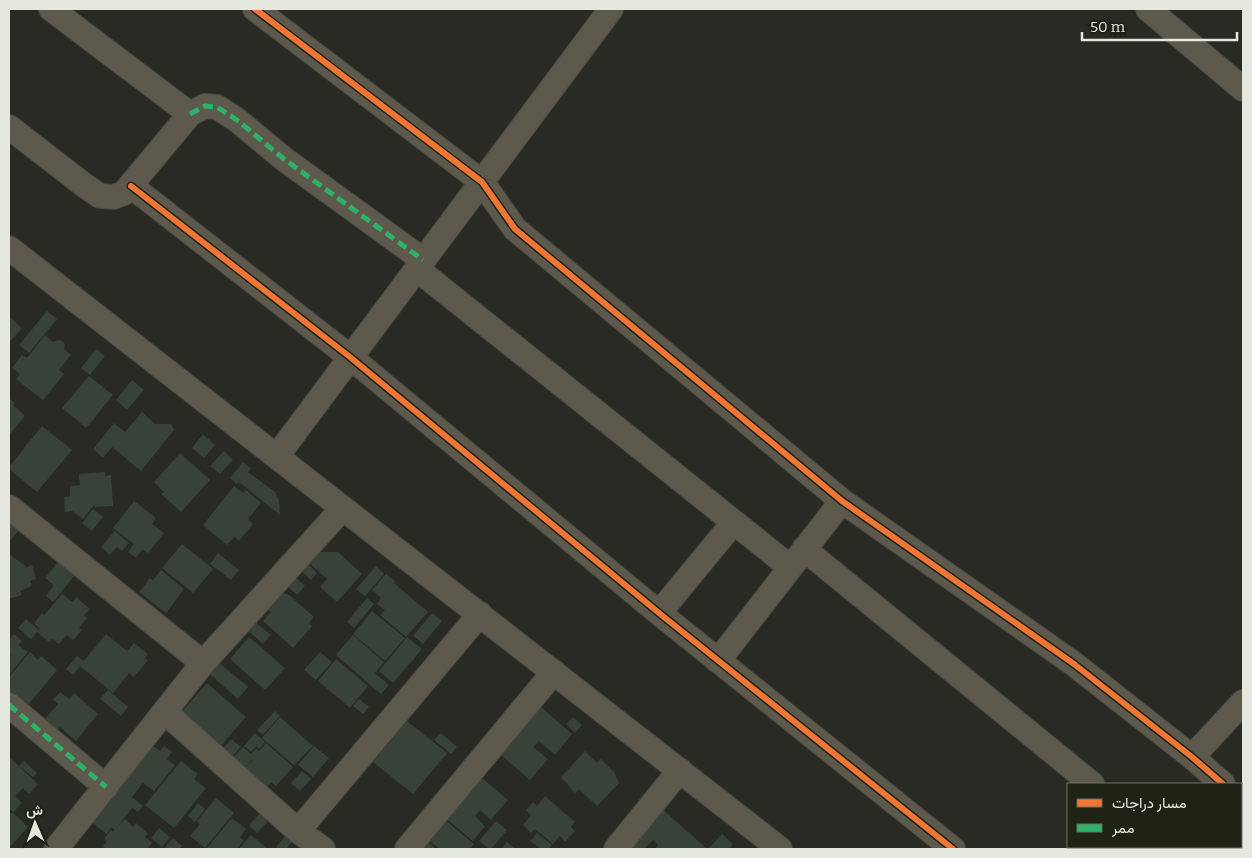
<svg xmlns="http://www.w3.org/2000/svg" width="1252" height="858" font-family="Bitter,Vazirmatn,serif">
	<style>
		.building { fill: #384239 }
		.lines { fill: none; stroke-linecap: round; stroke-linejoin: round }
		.minor-casing { stroke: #454842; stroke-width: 26 }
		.minor { stroke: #5d594c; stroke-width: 24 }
		.quiet { stroke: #2db169; stroke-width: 5; stroke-dasharray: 10 5; stroke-linecap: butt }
		.cycleway-casing { stroke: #1f2316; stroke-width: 9 }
		.cycleway { stroke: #f07635; stroke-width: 6 }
	</style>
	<rect width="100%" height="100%" fill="#282a23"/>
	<path class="building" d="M47,311L57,319L29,353L19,345Z
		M9,316L22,328L9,343Z
		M45,335L53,342L58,340L63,341L65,345L64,349L71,355L59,370L64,374L43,400L16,379L20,374L12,368L22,355L27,358Z
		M96,349L105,356L90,375L81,368Z
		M89,376L113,395L86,428L62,408Z
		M132,380L144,390L127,410L116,400Z
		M9,398L15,403L13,405L25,416L9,435Z
		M142,412L155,424H171L174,430L141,471L112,447L103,458L93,449L114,423L125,432Z
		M42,426L72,450L37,492L9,469V467Z
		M203,434L215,445L204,458L192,448Z
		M224,451L233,460L220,474L210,466Z
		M180,453L210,480L181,512L161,494L164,492L154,482Z
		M243,462L251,468L248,472L275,492L279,501L280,515L239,482L237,484L230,478Z
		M105,472V476L111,475L113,506L95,507L94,505L83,519L72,511L65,512L64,497L70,496V486L80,485L79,474Z
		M234,486L243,493L246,490L261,503L248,519L253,524L239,541L234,537L227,545L203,525Z
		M134,501L156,518L152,524L164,533L148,553L143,549L136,558L128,552L134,544L113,528Z
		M93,509L103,517L92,531L82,523Z
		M11,521L20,529L9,542V524Z
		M115,531L129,543L122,551L117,547L110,555L101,547Z
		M182,544L213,569L193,593L162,568Z
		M316,552H338L362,574L337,602L320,587L327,579L308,562Z
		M218,553L239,570L231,580L210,564Z
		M9,554L27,567L32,565L36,579L30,581L32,586L20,591L22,595L9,599Z
		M304,560L317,573L311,580L297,567Z
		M58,562L75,575L53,602L46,596L54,585L45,578Z
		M376,566L384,574L365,596L356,589Z
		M161,570L184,589L166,613L139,592L150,578L153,580Z
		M291,573L305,586L297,595L283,582Z
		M386,574L395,581L394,583L428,612L406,637L380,615L385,610L377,604L381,598L372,590Z
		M283,593L289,595L314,617L309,623L312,626L293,648L263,621L271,612L267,609Z
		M62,594L72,602L76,597L90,609L84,615L87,618L79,628L82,630L73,640L67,635L59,644L52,639L49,642L37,632L31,639L18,628L26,619L39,630L40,629L34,623L42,613L44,615Z
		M367,598L374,604L354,628L347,622Z
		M372,611L405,638L385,661L353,634Z
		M432,613L442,621L423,644L413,636Z
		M250,618L271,635L263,644L243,626Z
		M14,634L22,641L18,645L28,652L9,675V654L13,657L9,653V640Z
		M106,634L127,651L134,643L148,654L145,658L148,660L134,677L129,673L113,693L80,666L73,675L66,669L77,656L84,661Z
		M353,635L384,662L375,673L389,685L381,694L336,655Z
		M249,637L285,668L265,690L230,659Z
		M407,637L422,649L393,683L379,671Z
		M30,652L38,660L41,656L57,670L28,705L20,698L16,704H9V677Z
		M320,652L332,662L316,680L304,670Z
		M336,659L368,686L350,708L318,681Z
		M216,660L248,687L238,699L206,671Z
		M207,683L246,717L217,750L178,716Z
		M108,690L128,707L121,716L100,699Z
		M60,692L69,699L74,693L98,714L76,741L60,727L55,733L42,722L58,704L53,700Z
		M359,699L369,707L363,714L353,706Z
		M534,701L572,734L555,755L539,741L533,747L548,759L530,780L495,750Z
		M275,711L280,716L263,735L257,730Z
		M280,717L313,746L294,765L262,738Z
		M573,717L582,725L575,733L566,724Z
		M407,721L447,753L413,794L373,762Z
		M255,733L265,742L259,749L256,746L251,752L244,746Z
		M441,733L457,747L451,754L434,740Z
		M231,739L241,747L226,763L217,756Z
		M145,740L160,751L164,746L172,752L167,759L175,765L154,791L143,783L132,797L143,806L138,812L132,808L115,830L111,827L107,834L85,817Z
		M266,743L293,767L276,786L271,782L267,787L245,768L253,760L248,756L252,760L239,774L227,764L243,747L251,754L256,749L259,751Z
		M314,746L329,758L313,777L298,765Z
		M585,751L597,763L601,759L614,772L619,783L597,806L579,789L575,793L561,777Z
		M9,757L38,784L29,794L23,788L15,796L22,803L13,812L9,808Z
		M24,761L37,773L33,777L19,766Z
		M181,761L198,774L194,779L206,788L174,828L145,805Z
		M302,771L311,779L300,791L291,783Z
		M476,773L508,800L491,820L480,810L475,816L485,826L473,841L439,813Z
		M545,796L575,822L571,827L575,831L565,842L560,836L553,844L535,829L531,833L523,825L531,815L526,810L533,802L537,806Z
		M216,798L234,813L205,848L190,836L200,824L197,821Z
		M198,803L205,809L195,822L188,816Z
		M660,807L706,848L705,849H655L658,845L653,840L644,849H623Z
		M12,812L28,827L11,846L9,844V816Z
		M260,813L268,821L257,833L249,825Z
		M438,814L474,844L469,849H440L421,834Z
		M232,818L246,829L240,837L244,840L237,849H206Z
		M125,819L133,827L136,823L148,834L145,837L152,843L147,849H106L103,846L107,841L104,838L111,830L113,832Z
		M496,821L507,830L491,849H489L479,841Z
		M159,828L170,837L162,847L151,838Z
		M537,833L552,845L548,849H541L530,841Z
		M722,834L733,844L729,849H708Z
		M251,835L268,849H239Z
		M419,835L436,849H407Z
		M285,836L292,842L286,849H278L276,847Z
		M173,838L182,846L179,849H168L165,847Z
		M507,842L516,849H501Z"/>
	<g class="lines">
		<g class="minor-casing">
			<path id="minor" d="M51,9L190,114
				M255,9L482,182L515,229L842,501L1074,664L1192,757L1223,784
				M1148,9L1243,89
				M9,127L84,185L100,196L114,197L124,193L190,114L205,106L217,107L237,120L284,159L423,260
				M131,186L350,357L659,613L953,849
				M9,248L780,849
				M417,269L790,567
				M277,456L611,9
				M9,507L203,663
				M804,549L1092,784
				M659,613L734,522
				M718,661L842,501
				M9,705L106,787
				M165,712L298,831L323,849
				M1192,757L1243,702
				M1241,799L1243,801
				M298,831L480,614
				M1157,847V849
				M56,849L203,663L342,509
				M407,849L554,672
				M616,849L680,770"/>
		</g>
		<use href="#minor" class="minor"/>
		<path class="quiet" d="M190,114L205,106L217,107L237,120L284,159L423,260
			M9,705L106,787"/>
		<g class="cycleway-casing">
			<path id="cycleway" d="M255,9L482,182L515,229L842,501L1074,664L1192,757L1223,784
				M131,186L350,357L659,613L953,849"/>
		</g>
		<use href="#cycleway" class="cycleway"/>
	</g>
	<rect width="1252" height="858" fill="none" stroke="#e5e8df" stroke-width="20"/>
	<rect x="1067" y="783" width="175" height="65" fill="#1f2316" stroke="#6e7266"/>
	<rect x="1077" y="799" width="25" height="8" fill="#f07635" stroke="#6e7266"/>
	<text x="1112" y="808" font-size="15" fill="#e5e8df">مسار دراجات</text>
	<rect x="1077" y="824" width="25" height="8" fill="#2db169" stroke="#6e7266"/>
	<text x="1112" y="833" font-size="15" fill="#e5e8df">ممر</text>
	<g transform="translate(35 823) rotate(358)" stroke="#1f2316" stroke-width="4" paint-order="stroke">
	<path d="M0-4L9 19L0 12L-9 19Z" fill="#e5e8df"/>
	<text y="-8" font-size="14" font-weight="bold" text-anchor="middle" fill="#e5e8df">ش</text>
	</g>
	<path d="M1082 32v8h155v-8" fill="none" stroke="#e5e8df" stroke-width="2.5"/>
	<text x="1090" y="32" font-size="15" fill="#e5e8df" stroke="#1f2316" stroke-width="4" paint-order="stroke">50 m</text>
</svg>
